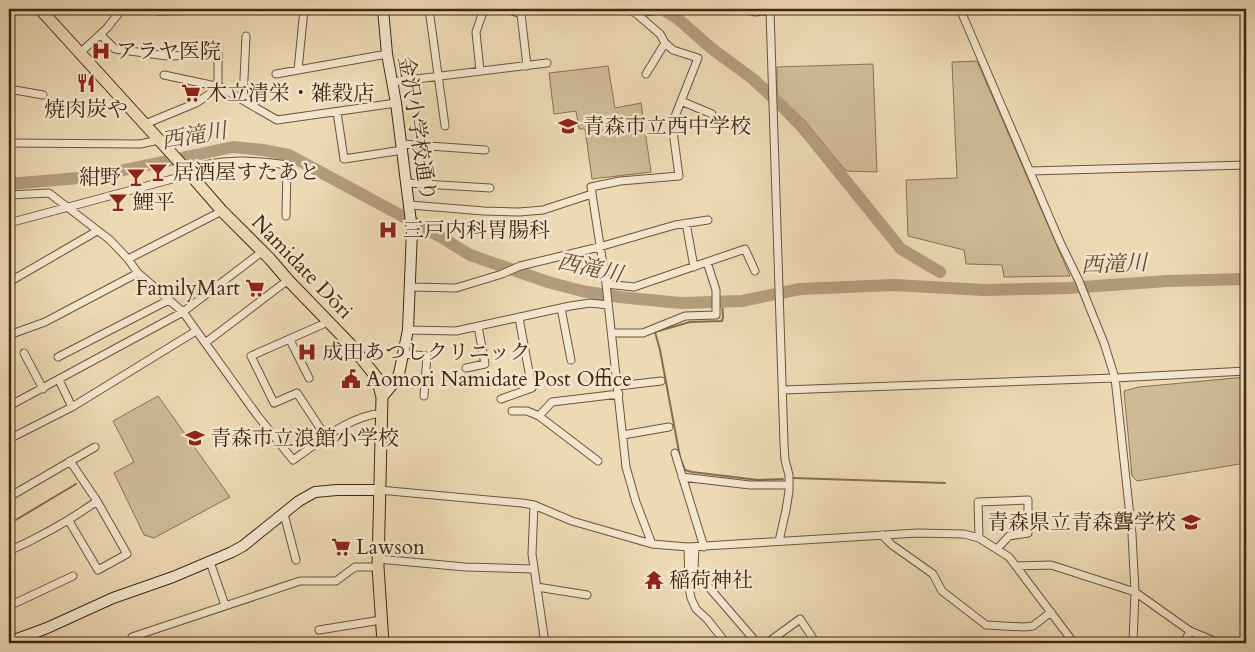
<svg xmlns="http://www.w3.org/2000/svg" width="1255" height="652" font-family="Cardo,'Noto Serif JP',serif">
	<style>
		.green { fill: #d0bb98; stroke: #897154 }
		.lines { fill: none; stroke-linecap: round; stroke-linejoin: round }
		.stream { stroke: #866d52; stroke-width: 2 }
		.river { stroke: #b39c7d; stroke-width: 12 }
		.street-casing { stroke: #6d543a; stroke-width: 9 }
		.secondary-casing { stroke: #422711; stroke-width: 12 }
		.primary-casing { stroke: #422711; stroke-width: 13 }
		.street { stroke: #f3e6ce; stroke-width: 7 }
		.secondary { stroke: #f3e6ce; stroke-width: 10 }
		.primary { stroke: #edd9b4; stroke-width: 11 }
		.labels { text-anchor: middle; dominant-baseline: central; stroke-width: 5; stroke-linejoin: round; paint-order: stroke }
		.poi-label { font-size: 21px; fill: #422711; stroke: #f3e6ce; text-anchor: start }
		.street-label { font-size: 21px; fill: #422711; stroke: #f3e6ce }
		.water-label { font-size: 22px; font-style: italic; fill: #644a31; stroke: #f3e6ce }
	</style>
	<rect width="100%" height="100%" fill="#edd9b4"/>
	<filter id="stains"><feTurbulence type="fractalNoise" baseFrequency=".004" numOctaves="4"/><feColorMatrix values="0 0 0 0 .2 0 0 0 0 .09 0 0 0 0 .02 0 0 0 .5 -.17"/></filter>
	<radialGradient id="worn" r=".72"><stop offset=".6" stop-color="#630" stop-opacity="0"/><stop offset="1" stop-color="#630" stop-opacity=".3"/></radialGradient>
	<path class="green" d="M977,61L1070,276L1004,277L1002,265L966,264L964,250L908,236L906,180L957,178L952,62Z
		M873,64L877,172L846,171L805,121L777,94V67Z
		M608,66L615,108L641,103L651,172L592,179L585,129H579L576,111L554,114L549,73Z
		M1246,377V463L1137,481L1132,476L1124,391L1139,387Z
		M158,396L230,497L154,538L144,535L114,473L134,462L113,421Z"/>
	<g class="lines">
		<path class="stream" d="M722,301L723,317L722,321L690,322L655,332L660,350L680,457L685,470L692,472L758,480L783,479
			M794,478L945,483
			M9,524L76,484"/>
		<path class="river" d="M662,9L677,18L711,48L753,79L783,107L803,128L901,249L940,272
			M9,184L91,177L233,147L263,150L289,155L441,237L470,255L548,282L582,291L619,297L681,303L742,301L800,289L894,285L984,290L1069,288L1167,281L1246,279"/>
		<g class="street-casing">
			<path id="street" d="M148,9L159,11L221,9
				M314,9L383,11
				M429,9L445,126
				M507,9L521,14L527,66
				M631,9L660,34L665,43L673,50L698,58L672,124L679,176L620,181L591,187L606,284L626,467L636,502L652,544
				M744,9L755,12L778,9
				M960,9L1060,242L1079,281L1104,343L1115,378L1132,534L1135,592L1133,643
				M770,11L784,444L785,460L789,475V491L786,510L779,541
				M635,13L672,9
				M9,25L11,9
				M101,35L115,49L167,56L218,54V86
				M80,53L107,28L122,9
				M298,70L304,9
				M480,71L476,32L484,9
				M276,74L387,54
				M646,74L665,43
				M164,75L220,87
				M392,82L547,63
				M9,89L43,95
				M243,100L246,36
				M681,101L712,114
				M337,112L344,159L403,150
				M145,124L196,103L220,87L277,120L396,103
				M9,143L140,144L159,140
				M402,144L485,150
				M187,170C220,158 252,160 287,165L286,216
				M1030,171L1246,165
				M407,183L490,188
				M9,195L49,193L110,240L128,259L138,273L183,312L257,415L293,460C321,441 347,417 382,413
				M410,205L484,211L519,212L543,210L592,194
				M9,223L191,174
				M686,223L694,267
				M128,259L222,211
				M9,282L97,231
				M606,284L634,287L745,249L755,271
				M411,287L456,288L502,274L520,266L599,247L675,225L708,220
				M561,308L571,360
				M408,330L456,331L570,306L590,303L608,305
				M612,333H643L685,316L716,315V290L707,262
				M9,335L45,322L138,273
				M290,340L309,378
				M205,343L288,280
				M24,353L43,389
				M403,354L427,356L424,396
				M58,357L169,300
				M466,368L485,364L478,326
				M59,380L72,407
				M618,386L661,381
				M783,390L1115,378L1246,371
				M501,399L532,388L519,318
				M9,406L183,312L263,251
				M512,411H527L539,416L598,461
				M539,416L552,402L619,394
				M623,435L669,427
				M326,437L297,393L274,403L251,356L328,322
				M9,439L72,407L196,331
				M675,453L704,547
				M682,477L750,485H789
				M379,490L522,503L534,505L572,521L652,544L688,547L918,533L964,534L979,538L1009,557L1074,643
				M9,497L95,447
				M534,505L532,554L545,643
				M284,514L296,560
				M69,521L98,570L127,554L97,501L70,461
				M882,535L892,545L933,574L942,591L986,625L1024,627L1033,626L1051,612
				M979,538L978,502L1028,500V533L1009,536L997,549
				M688,547L689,587L691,598L696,609L707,619L726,643
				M695,547L694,570L757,643
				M9,551C40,537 69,521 97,501
				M378,559L465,567L534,569
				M210,562L225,605
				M1016,566L1051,565L1135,592L1190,631L1219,643
				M537,587L587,595
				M9,606L73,576
				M319,630L381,620
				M132,637L300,581H336L355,567H378
				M767,643L800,619L816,643
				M1184,643L1190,631"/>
		</g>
		<g class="secondary-casing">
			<path id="secondary" d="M382,397L393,384L399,374L408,330L412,230L396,103L387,54L383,9
				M9,642L47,628L113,598L173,577L232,552L243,546L299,501L315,492L337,490H379"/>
		</g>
		<g class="primary-casing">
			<path id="primary" d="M40,9L181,164L222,211L270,259L288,280L350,344L377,378L382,397L378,567L383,643"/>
		</g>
		<use href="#street" class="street"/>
		<use href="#secondary" class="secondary"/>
		<use href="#primary" class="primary"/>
	</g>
	<defs>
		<g id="hospital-bare" transform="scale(1.5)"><path d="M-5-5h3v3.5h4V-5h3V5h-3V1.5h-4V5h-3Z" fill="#8f2418" stroke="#f3e6ce" stroke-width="2.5" paint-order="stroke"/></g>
		<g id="restaurant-bare" transform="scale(1.5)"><path d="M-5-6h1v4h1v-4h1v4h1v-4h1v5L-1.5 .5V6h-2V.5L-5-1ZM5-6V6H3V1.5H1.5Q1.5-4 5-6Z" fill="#8f2418" stroke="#f3e6ce" stroke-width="2.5" paint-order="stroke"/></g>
		<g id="supermarket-bare" transform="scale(1.5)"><path d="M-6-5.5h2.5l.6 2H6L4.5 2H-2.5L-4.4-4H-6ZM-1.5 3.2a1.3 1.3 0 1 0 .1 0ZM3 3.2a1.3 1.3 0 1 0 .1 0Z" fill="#8f2418" stroke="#f3e6ce" stroke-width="2.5" paint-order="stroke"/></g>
		<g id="school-bare" transform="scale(1.5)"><path d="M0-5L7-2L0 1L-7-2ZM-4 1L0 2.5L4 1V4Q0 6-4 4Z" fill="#8f2418" stroke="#f3e6ce" stroke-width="2.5" paint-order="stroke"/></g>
		<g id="bar-bare" transform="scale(1.5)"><path d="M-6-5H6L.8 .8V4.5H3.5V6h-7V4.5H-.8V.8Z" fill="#8f2418" stroke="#f3e6ce" stroke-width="2.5" paint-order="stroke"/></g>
		<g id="civic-bare" transform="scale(1.5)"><path d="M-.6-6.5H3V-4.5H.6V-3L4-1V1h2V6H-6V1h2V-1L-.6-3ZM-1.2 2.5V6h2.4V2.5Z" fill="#8f2418" stroke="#f3e6ce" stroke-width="2.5" paint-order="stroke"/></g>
		<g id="temple-bare" transform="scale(1.5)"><path d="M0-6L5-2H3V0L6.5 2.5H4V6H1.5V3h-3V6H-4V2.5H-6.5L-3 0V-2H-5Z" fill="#8f2418" stroke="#f3e6ce" stroke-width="2.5" paint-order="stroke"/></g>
	</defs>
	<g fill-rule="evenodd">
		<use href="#hospital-bare" x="101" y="51"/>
		<use href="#restaurant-bare" x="86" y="83"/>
		<use href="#supermarket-bare" x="191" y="93"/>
		<use href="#school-bare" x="568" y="126"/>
		<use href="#bar-bare" x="158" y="172"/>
		<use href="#bar-bare" x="136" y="177"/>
		<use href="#bar-bare" x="118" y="202"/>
		<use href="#hospital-bare" x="388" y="230"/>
		<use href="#supermarket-bare" x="255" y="288"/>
		<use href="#hospital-bare" x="307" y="352"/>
		<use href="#civic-bare" x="351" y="379"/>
		<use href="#school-bare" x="195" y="438"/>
		<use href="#school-bare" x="1191" y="522"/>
		<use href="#supermarket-bare" x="341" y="547"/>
		<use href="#temple-bare" x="654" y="580"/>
	</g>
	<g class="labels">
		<g class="poi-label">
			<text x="116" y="51">アラヤ医院</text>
			<text x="206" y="93">木立清栄・雑穀店</text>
			<text x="86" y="109" text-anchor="middle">焼肉炭や</text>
			<text x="583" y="126">青森市立西中学校</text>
			<text x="173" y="172">居酒屋すたあと</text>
			<text x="121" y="177" text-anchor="end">紺野</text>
			<text x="133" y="202">鯉平</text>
			<text x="403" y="230">三戸内科胃腸科</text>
			<text x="240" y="288" text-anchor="end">FamilyMart</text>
			<text x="322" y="352">成田あつしクリニック</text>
			<text x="366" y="379">Aomori Namidate Post Office</text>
			<text x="210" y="438">青森市立浪館小学校</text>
			<text x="1176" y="522" text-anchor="end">青森県立青森聾学校</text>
			<text x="356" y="547">Lawson</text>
			<text x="669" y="580">稲荷神社</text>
		</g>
		<g class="street-label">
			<text transform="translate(417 129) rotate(81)">金沢小学校通り</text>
			<text transform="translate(302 267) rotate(46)">Namidate Dōri</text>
		</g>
		<g class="water-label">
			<text transform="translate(194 136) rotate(-10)">西滝川</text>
			<text transform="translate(1114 264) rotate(-2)">西滝川</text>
			<text transform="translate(590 268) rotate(12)">西滝川</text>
		</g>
	</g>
	<rect width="1255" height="652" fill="none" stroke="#edd9b4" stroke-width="30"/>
	<rect x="10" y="10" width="1235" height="632" fill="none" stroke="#422711" stroke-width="2.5"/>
	<rect x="15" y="15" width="1225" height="622" fill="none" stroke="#422711"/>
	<rect width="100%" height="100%" filter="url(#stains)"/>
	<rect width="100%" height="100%" fill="url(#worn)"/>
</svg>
